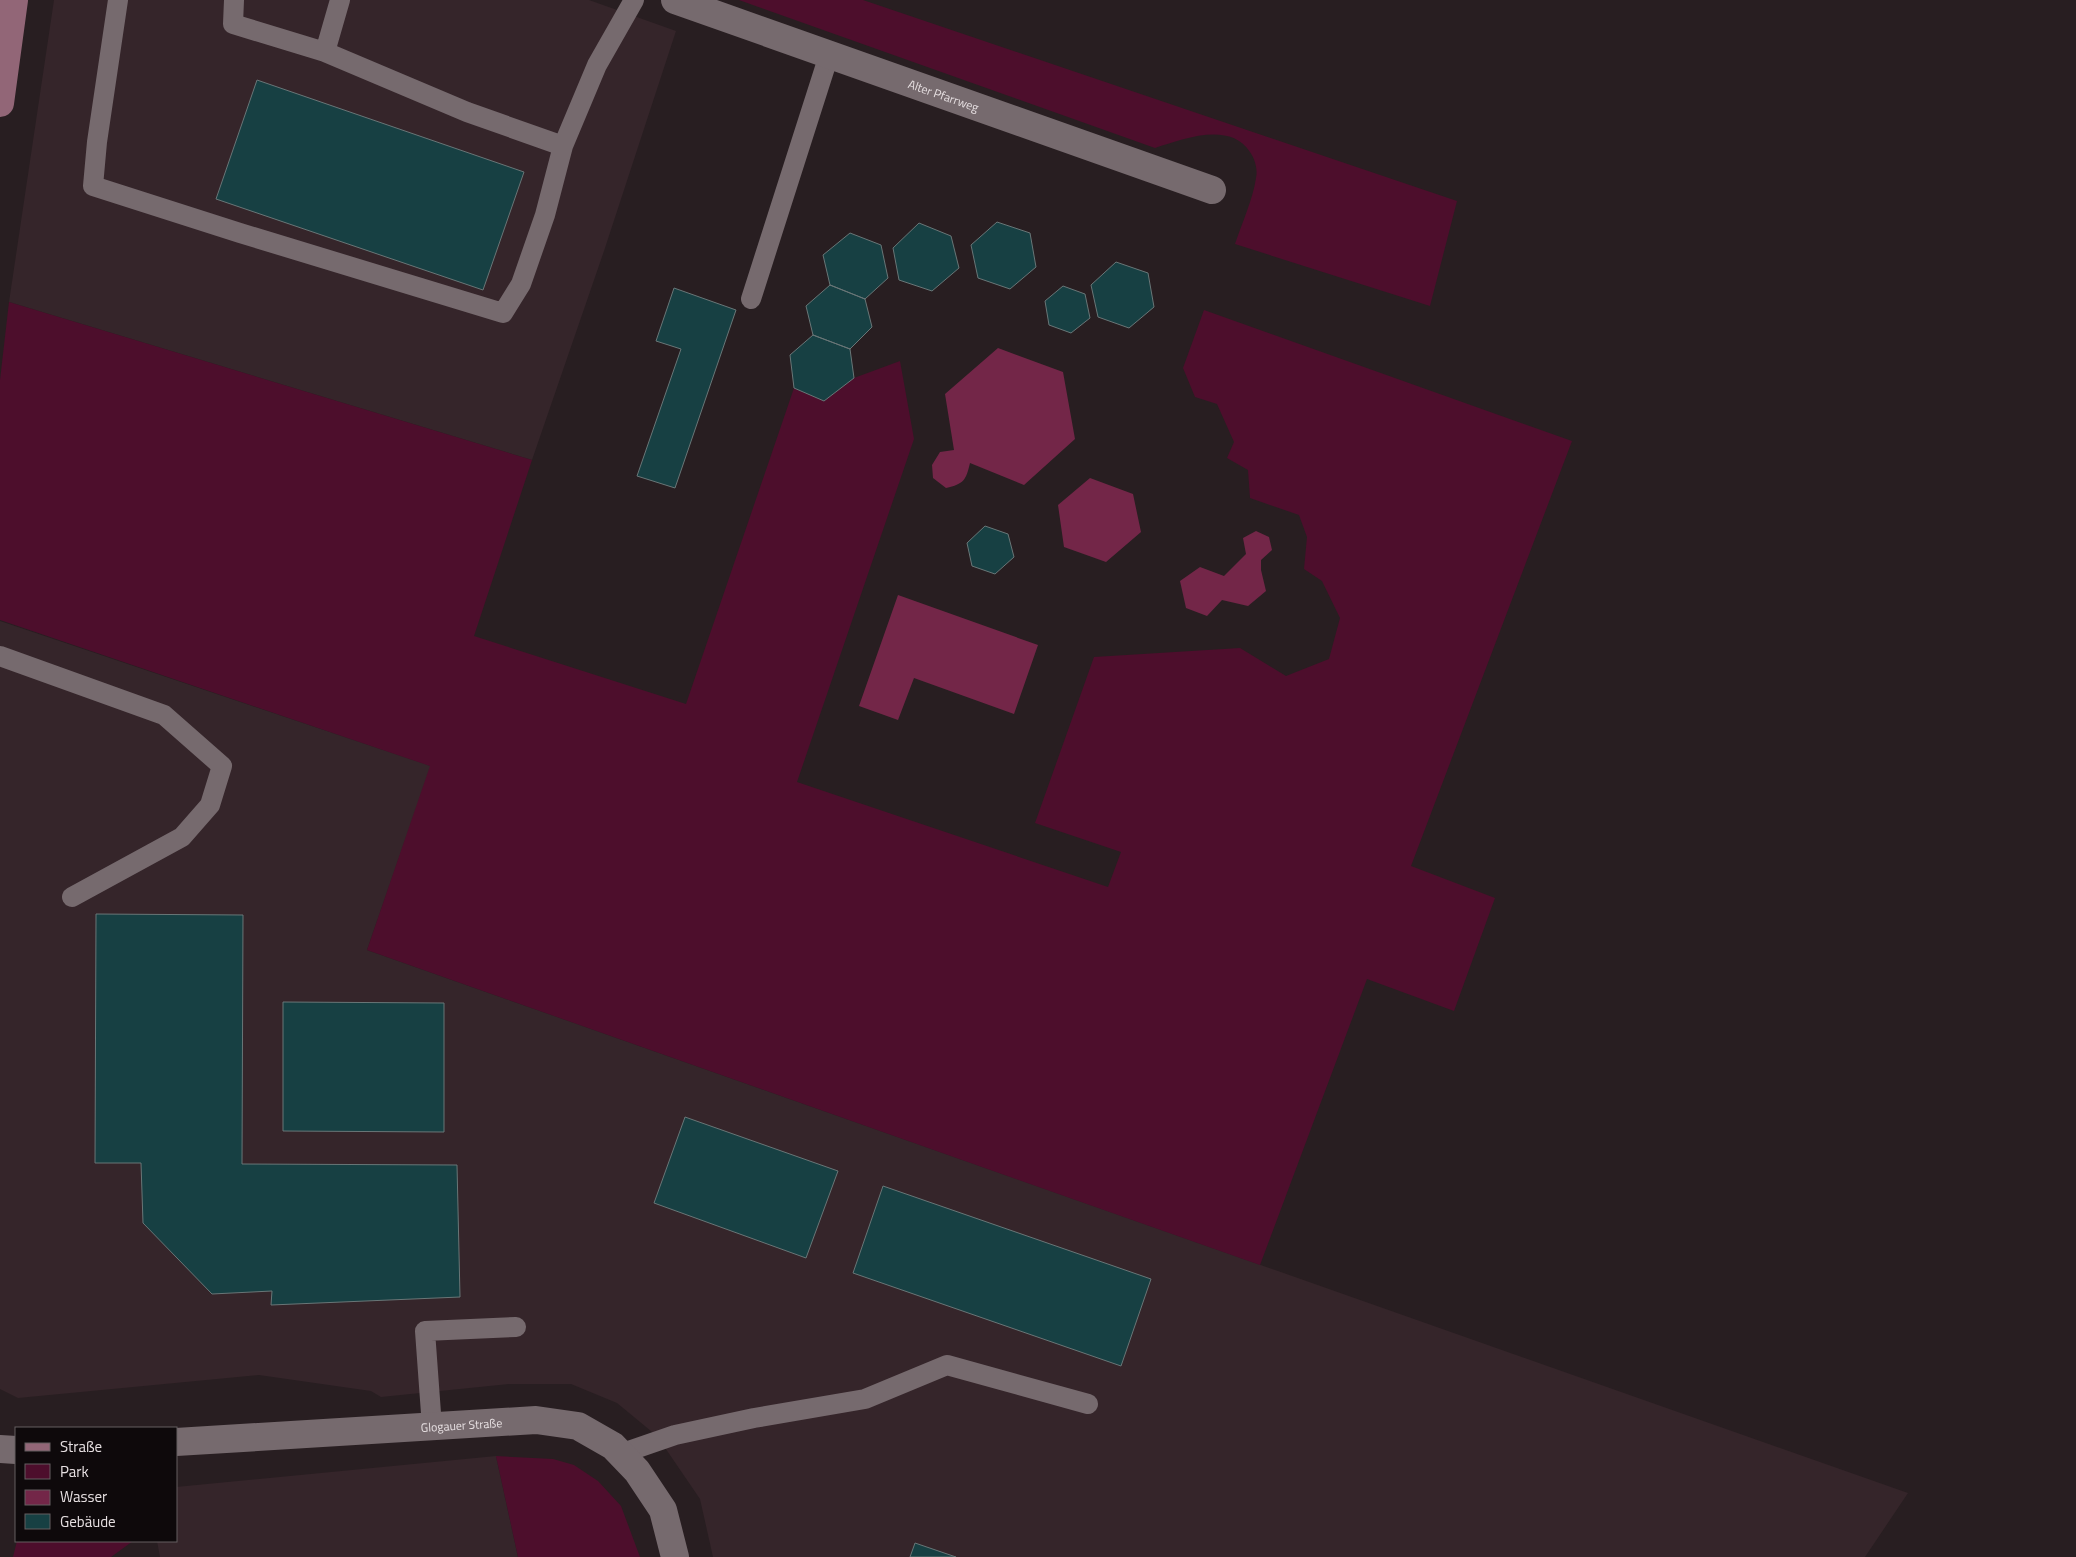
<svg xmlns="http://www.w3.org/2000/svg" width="2076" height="1557" font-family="'Titillium Web',sans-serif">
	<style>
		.built { fill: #35252a }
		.green { fill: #4d0e2c }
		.water { fill: #732648 }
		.building { fill: #174043; stroke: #697677 }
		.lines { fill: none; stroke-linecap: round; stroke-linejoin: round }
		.lane { stroke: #766a6e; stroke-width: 20 }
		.street { stroke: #766a6e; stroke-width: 28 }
		.secondary { stroke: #926677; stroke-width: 28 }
		.labels { text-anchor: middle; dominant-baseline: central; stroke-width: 5; stroke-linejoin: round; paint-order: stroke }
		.street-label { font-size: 12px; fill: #e7e0e2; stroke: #0e090b }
	</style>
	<rect width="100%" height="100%" fill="#281e21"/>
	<path class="built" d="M54,0H589L676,31L604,251L532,460L9,302Z
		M0,621L431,766L367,950L1908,1493L1865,1557H713L700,1499L657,1436L617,1403L571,1384H509L381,1397L371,1391L259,1375L18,1398L0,1389Z
		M496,1456L518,1557H160L157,1541H176V1487Z"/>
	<path class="green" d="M739,0H863L1457,201L1430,306L1235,244C1242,223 1253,199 1256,178C1258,170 1255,159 1250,152C1230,121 1183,139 1155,148Z
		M9,302L532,460L474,636L686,704L794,388L824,401L854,378L900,361L914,439L797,782L1108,887L1121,852L1035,823L1094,657L1240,648L1286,676L1329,659L1340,618L1322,581L1304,569L1307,537L1299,515L1250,498L1248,470L1227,458L1234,442L1217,404L1195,397L1183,368L1204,310L1572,441L1411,866L1495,898L1454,1011L1367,979L1260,1265L367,950L430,766L0,620V380Z
		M496,1456L553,1459L574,1465L598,1481L621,1506L640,1557H518Z
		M17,1541H133L111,1557H13Z"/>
	<path class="water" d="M998,348L1063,372L1075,439L1024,485L970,463C966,480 964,484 946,488L933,478L932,465L940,452L954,450L945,394Z
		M1090,478L1133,494L1141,532L1106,562L1064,547L1058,505Z
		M1256,531L1269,537L1272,550L1261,560V570L1266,591L1248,606L1222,600L1207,616L1186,608L1180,581L1200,567L1224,576L1246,554L1243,538Z
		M898,595L1038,645L1014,714L914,678L898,720L859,706Z"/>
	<path class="building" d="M257,80L524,172L483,290L216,199Z
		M997,222L1030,233L1036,267L1010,289L978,278L971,245Z
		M919,223L951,236L959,268L932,291L899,280L893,248Z
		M850,233L881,245L888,278L865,299L830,285L823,255Z
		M1116,262L1148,273L1154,307L1129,328L1098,317L1091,285Z
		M830,285L865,299L872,327L850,349L813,335L806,306Z
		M1063,286L1085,294L1090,318L1071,333L1049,325L1045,301Z
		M674,288L736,310L675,488L637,476L681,349L656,341Z
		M813,335L850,349L854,378L824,401L794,388L790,355Z
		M985,526L1008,534L1014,557L995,574L972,566L967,543Z
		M96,914L243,915L242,1164L457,1165L460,1297L271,1305L272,1291L212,1294L143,1223L141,1163H95Z
		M283,1002L444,1003V1132L283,1131Z
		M685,1117L838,1171L806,1258L654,1203Z
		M883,1186L1151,1279L1121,1366L853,1273Z
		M915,1543L956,1557H910Z"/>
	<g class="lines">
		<path class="lane" d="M118,0L97,142L93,186L240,233L503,313L521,284L545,215L563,146
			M234,0L233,24L325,52
			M340,0L325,52L467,112L563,146L597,65L634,0
			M751,299L829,55
			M0,656L164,715L222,766L210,805L182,837L72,897
			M432,1427L425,1331L516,1327
			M620,1454L675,1435L754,1418L865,1399L947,1365L1088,1404"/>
		<g class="street">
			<path id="s1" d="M675,0L1212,190"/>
			<path id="s2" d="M176,1442L536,1420L578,1426L613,1446L637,1471L663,1510L675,1557"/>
			<path d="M0,1449L16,1450"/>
		</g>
		<path class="secondary" d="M0,103L14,0"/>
	</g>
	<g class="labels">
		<g class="street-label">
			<text stroke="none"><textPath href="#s1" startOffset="285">Alter Pfarrweg</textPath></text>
			<text stroke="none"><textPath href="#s2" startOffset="286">Glogauer Straße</textPath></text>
		</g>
	</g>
	<rect x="15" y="1427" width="162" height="115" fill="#0e090b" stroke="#655f61"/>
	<rect x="25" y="1443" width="25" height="8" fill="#926677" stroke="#655f61"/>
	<text x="60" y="1452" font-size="15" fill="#e7e0e2">Straße</text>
	<rect x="25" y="1464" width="25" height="15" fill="#4d0e2c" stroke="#655f61"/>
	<text x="60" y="1477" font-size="15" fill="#e7e0e2">Park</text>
	<rect x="25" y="1490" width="25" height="15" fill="#732648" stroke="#655f61"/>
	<text x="60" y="1502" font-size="15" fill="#e7e0e2">Wasser</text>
	<rect x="25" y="1514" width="25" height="15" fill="#174043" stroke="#655f61"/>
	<text x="60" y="1527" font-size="15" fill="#e7e0e2">Gebäude</text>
</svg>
